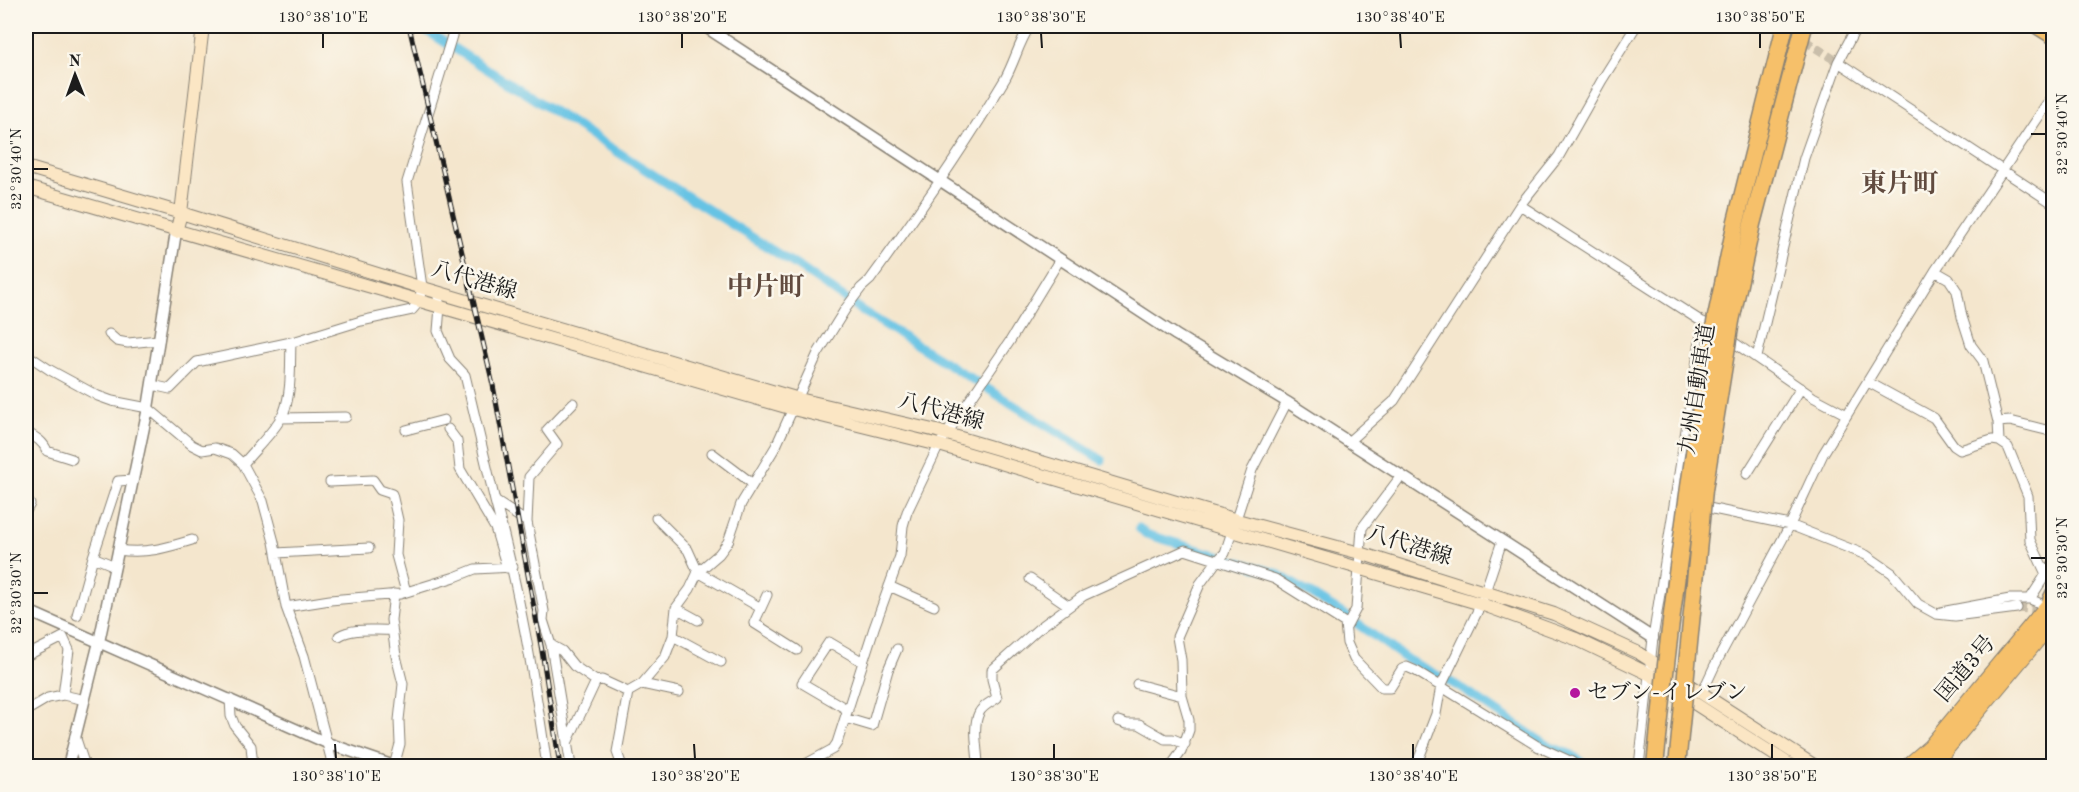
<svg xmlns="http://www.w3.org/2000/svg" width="2079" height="792" font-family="'Old Standard TT','Noto Serif JP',serif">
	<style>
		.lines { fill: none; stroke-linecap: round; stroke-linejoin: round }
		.canal { stroke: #66c3e4; stroke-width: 9 }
		.minor-tunnel { stroke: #c9beaa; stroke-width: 9; stroke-dasharray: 9 4.5; stroke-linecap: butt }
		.minor-casing { stroke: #888174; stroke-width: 11 }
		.tertiary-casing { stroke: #888174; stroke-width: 13 }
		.secondary-casing { stroke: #888174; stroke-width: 14 }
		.trunk-casing { stroke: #888174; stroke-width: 17 }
		.motorway-casing { stroke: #888174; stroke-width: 19 }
		.minor { stroke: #fff; stroke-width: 9 }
		.tertiary { stroke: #fff; stroke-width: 10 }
		.secondary { stroke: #fbe6c4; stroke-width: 12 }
		.trunk { stroke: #f6c06b; stroke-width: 15 }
		.motorway { stroke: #f6c06b; stroke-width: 16 }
		.rail-casing { stroke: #1c1c1c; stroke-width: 5 }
		.rail { stroke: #fbf7ec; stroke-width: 3; stroke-dasharray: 9; stroke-linecap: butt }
		.motorway-bridge-casing { stroke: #888174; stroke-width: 19; stroke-linecap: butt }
		.motorway-bridge { stroke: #f6c06b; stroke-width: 16 }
		.ticks { fill: none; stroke: #1c1c1c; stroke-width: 2 }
		.poi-dot { fill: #b5179e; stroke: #fbf7ec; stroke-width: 2 }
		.labels { text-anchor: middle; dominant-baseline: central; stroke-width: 5; stroke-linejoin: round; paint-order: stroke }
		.street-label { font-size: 22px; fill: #1c1c1c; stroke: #fbf7ec }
		.poi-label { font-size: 22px; fill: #1c1c1c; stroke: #fbf7ec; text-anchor: start }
		.quarter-label { font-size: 26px; font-weight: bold; fill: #614b3f; stroke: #fbf7ec }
		.neatline { fill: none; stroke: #1c1c1c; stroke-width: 2 }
		.ticks-label { font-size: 15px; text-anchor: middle; fill: #1c1c1c }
	</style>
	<rect width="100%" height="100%" fill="#fbf7ec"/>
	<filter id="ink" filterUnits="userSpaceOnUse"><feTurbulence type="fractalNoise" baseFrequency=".0167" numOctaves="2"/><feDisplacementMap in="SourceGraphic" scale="12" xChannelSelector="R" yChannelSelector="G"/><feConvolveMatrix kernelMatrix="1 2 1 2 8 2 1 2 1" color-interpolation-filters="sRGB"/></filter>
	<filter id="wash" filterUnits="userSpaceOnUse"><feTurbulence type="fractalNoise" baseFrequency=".008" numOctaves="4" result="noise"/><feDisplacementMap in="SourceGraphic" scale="24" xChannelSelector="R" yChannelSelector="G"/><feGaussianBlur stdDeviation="1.35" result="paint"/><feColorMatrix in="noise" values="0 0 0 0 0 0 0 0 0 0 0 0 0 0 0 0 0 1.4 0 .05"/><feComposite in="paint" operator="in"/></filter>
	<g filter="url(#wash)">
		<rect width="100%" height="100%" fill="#f4e6cd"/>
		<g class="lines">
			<path class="canal" d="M419,26L802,269L861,310L1102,460
				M1139,528L1146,534L1276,573L1345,615L1408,660L1456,685L1548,746L1572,755L1586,766"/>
		</g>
	</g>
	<g filter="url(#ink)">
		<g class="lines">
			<path class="minor-tunnel" d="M1782,26L1838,62
				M2017,608L2054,611"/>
			<g class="minor-casing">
				<path id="minor" d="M1838,62L2054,204
					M1520,205L1707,325
					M1935,271L1949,279L1957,291L1962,317L1971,345L1983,361L1998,422L1999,441
					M437,291L440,307L438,331L450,359L465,375L495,501L527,522L544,611L543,620L551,645L571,766
					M109,334L117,341L128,343L159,340
					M1726,337L1813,397L1847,415
					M26,354L50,370L98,396L112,401L148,408L192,445L202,450L215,448L232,454L243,464L263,501L274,542L286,607L304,656L333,766
					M1757,357L1804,158L1838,62L1857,26
					M1868,382L1934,418L1954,446L1960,450L1992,440L1999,441L2008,447L2028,496L2030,540L2046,574
					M152,385L170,389L197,362L296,341L361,321L412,310L419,302L422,287L407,182L455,26
					M280,418L346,417
					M1998,422L2010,421L2054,432
					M448,429L457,441L460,469L495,528L507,568
					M406,430L444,420
					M26,432C35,437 43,441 47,451L72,459
					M1348,442L1394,401L1520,205L1559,156L1602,80L1636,26
					M712,453L753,484
					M243,464C255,449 277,429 284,412C292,391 290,364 291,342
					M1747,474L1801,388
					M330,482L373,480L380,490L392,494L398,520L396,555L406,592
					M495,501C519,588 534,677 547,766
					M1699,506L1790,525L1866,555L1892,573L1918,604L1936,614L1955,616L2017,608
					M26,511L30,504
					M656,518L688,550L698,572L761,608L767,595
					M527,522L529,477L557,444L547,430L573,403
					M118,550C146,554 166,548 192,540
					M276,553L369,548
					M93,557L115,566
					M1030,579L1069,606
					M889,586L934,606
					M394,594L391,620L396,656L403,684L399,720L400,744L394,766
					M2030,599L2054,562
					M286,607L330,600L400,594L455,577L475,569L513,567
					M676,608L698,620
					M761,608L754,623L797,650
					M1941,612L2010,599H2030L2046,606
					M77,615L93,557L118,481L133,480
					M1346,628L1356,609L1362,528L1401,476
					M339,636C353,627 375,631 392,630
					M673,636L721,662
					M551,645L562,651L574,666L596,681L602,680L628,692L642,684L665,657L673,636L676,608L690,589L698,572L719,554L728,542L741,504L776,446L818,353L846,308L861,288L870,280C918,214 964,148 1005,79C1015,61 1019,42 1030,26
					M26,656L63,637L69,650L63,695L85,700
					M642,684L679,692
					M1137,684L1182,696
					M1702,693L1715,665L1790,525L1823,454L1935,271L2054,94
					M230,699L231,716L235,726L251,746L253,766
					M848,710L802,683L829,642L863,662
					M26,711L48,698L63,695
					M845,718L872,726L888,670L897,649
					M1118,721L1127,724H1139L1165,739H1173L1185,744
					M75,736L85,766
					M567,743L596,681
					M622,766L617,752L628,692
					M802,766L833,749L837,743L874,628L900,556L903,526L907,512L939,445L1010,341L1060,259
					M978,766C978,751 972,727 979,713C982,706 991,702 997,698L992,679V670L1038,629L1083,596L1185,550L1275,579L1345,623L1347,643L1354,659L1382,688H1390L1402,669L1407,667L1416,671L1539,747L1570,761L1577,766
					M1171,766L1181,752L1189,730V720L1182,696L1181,660L1177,637L1200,584L1217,561L1225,553L1252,470L1287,402
					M1416,766L1436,714L1441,686L1481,604L1502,541
					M1639,766L1653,638L1703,322"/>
			</g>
			<g class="tertiary-casing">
				<path id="tertiary" d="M704,26L1176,335L1287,402L1653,638
					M26,610L327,743L394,766
					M68,766L99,642L148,408L176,232"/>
			</g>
			<g class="secondary-casing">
				<path id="secondary" d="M26,167L181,213L413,285L799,399L937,431L1237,520L1360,553L1554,614L1639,653L1815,766
					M26,187L793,409L939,445L1481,604L1576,639L1649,674L1792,766
					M176,232L181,213L203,26"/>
			</g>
			<g class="trunk-casing">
				<path id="trunk" d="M1908,766L1930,747L2054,598
					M1932,766L2054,620"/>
			</g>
			<g class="motorway-casing">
				<path id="motorway" d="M2038,26L2054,36
					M1716,317L1736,221L1785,26
					M1731,321L1752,224L1804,26
					M2051,600L2054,594"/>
			</g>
			<use href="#minor" class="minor"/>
			<use href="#tertiary" class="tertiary"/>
			<use href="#secondary" class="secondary"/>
			<use href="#trunk" class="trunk"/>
			<use href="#motorway" class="motorway"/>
			<g class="rail-casing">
				<path id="rail" d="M409,26L493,385L542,651L560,766"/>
			</g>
			<use href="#rail" class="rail"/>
			<g class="motorway-bridge-casing">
				<path id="motorway-bridge" d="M1655,766C1670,616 1690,466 1716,317
					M1677,766L1704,490L1731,321"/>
			</g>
			<use href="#motorway-bridge" class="motorway-bridge"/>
		</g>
	</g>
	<path class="ticks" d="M323,33V48M682,33V48M1041,33L1042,48M1400,33L1401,48M1760,33V48M2031,134H2046M33,169H48M2031,558H2046M33,593H48M335,744L336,759M694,744L695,759M1054,744V759M1413,744V759M1772,744V759"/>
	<circle class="poi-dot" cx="1575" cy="693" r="6"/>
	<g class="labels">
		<g class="street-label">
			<text transform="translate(474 281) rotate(16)">八代港線</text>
			<text transform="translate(1698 389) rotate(-81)">九州自動車道</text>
			<text transform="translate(941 412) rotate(15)">八代港線</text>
			<text transform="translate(1409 546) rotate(17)">八代港線</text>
			<text transform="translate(1966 669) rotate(-50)">国道3号</text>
		</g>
		<g class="poi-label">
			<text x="1587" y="693">セブン-イレブン</text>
		</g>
		<g class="quarter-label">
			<text x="1900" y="185">東片町</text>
			<text x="766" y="288">中片町</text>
		</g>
	</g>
	<rect width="2079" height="792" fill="none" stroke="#fbf7ec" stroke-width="66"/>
	<g transform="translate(75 75) rotate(359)" stroke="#fbf7ec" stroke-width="4.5" paint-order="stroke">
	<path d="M0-4.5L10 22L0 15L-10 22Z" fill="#1c1c1c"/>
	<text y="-9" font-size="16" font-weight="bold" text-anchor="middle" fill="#1c1c1c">N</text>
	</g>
	<rect x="33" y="33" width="2013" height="726" class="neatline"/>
	<g class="ticks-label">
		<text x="323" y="22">130°38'10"E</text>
		<text x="682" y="22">130°38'20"E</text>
		<text x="1041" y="22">130°38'30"E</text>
		<text x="1400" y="22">130°38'40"E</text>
		<text x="1760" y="22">130°38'50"E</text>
		<text transform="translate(2062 134) rotate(-90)" y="5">32°30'40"N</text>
		<text transform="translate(16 169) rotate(-90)" y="5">32°30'40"N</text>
		<text transform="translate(2062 558) rotate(-90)" y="5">32°30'30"N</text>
		<text transform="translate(16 593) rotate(-90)" y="5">32°30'30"N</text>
		<text x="336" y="781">130°38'10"E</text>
		<text x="695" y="781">130°38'20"E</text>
		<text x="1054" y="781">130°38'30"E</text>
		<text x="1413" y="781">130°38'40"E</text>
		<text x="1772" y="781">130°38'50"E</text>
	</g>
</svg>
